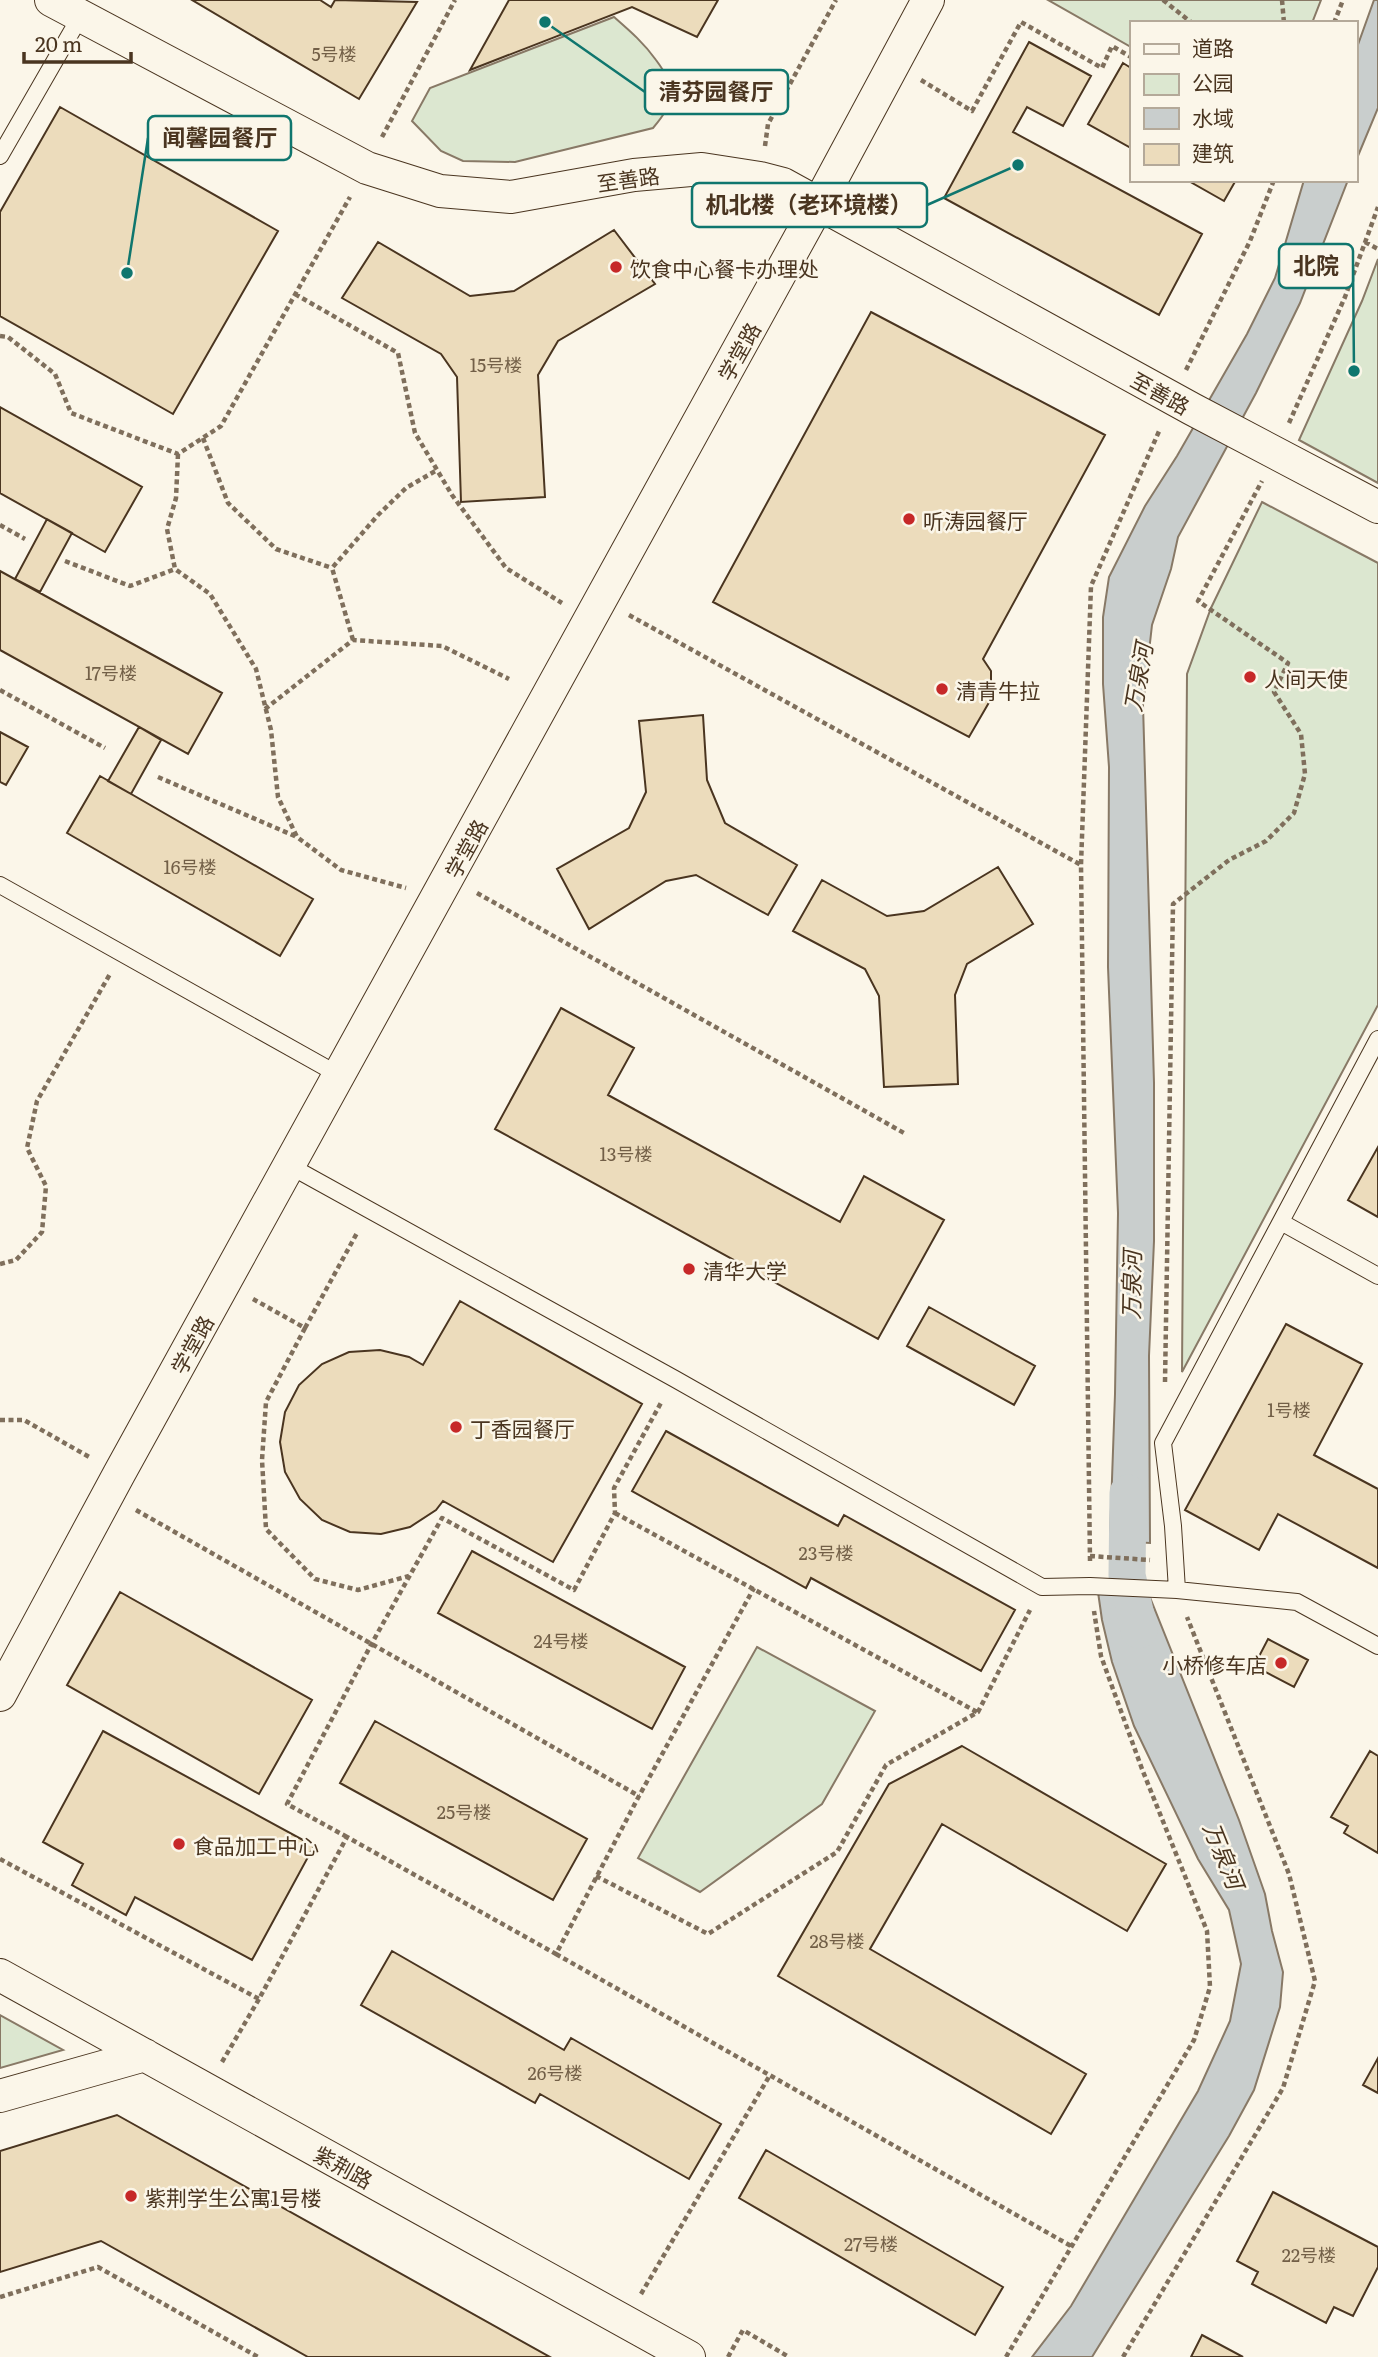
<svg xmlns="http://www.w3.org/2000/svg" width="1378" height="2357" font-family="Literata,'Noto Sans SC',serif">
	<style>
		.green { fill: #dce7d0; stroke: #887966; stroke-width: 2 }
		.water { fill: #c9cecd; stroke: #887966; stroke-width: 2 }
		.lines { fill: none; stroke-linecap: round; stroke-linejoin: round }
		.canal { stroke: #c9cecd; stroke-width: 37 }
		.building { fill: #ecdcbc; stroke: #4a3520; stroke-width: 2 }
		.service-casing { stroke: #4a3520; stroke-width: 18 }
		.minor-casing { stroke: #4a3520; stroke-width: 34 }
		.path { stroke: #7f6f5c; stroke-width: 4.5; stroke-dasharray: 5 3.5; stroke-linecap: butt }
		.service { stroke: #fbf6e9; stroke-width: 16 }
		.minor { stroke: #fbf6e9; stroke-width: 32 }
		.poi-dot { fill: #c62828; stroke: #fbf6e9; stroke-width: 2.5 }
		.labels { text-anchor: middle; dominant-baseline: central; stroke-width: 5; stroke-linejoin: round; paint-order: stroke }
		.number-label { font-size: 18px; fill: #725f47 }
		.street-label { font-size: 21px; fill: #4a3520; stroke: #fbf6e9 }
		.poi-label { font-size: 21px; fill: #4a3520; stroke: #fbf6e9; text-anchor: start }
		.water-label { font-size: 23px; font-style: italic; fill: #4a3520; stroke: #fbf6e9 }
		.leader { fill: none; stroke: #0f766e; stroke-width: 2.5 }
		.callout-dot { fill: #0f766e; stroke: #fbf6e9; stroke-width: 2.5 }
		.callout { fill: #fbf6e9; stroke: #0f766e; stroke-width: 2.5 }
		.callout-label { font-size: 23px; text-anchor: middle; font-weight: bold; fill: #4a3520 }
	</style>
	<rect width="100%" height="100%" fill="#fbf6e9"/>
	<path class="green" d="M1048,0H1321L1312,23H1131V47Z
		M614,17C630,31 644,43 656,60C677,88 677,100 653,128L515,162L463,161L441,151L412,121L430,88Z
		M1378,259V483L1299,440L1362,301Z
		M1262,502L1378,563V1005L1182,1372L1187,674L1211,608Z
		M757,1647L875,1711L822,1804L700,1892L638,1858Z
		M0,2015L63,2050L0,2068Z"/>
	<path class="water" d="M1374,0H1378V108L1355,163V53Z
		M1304,180H1348L1300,303L1256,393L1178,537L1171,569L1152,625L1143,705L1154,1083V1241L1149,1356L1150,1543L1114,1541L1110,1536L1115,1394L1118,1213L1108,967L1109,767L1103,684V617L1109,577L1145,506L1177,456L1247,334L1275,278Z
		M1098,1592L1149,1595L1239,1820L1265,1894L1272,1931L1283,1972L1280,2007L1254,2090L1229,2136L1092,2357H1032L1071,2306L1198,2091L1230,2021L1241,1964L1229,1910L1198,1859L1134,1726L1112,1662L1102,1620Z"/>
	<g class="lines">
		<path class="canal" d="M1128,1493L1127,1575L1139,1630"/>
	</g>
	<path class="building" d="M192,0H320L331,7L335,0L417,2L359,99Z
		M509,0H718L697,37L632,7L470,70Z
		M1029,42L1091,76L1063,126L1027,107L1013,132L1202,234L1159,315L944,198Z
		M1123,63L1131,68V148L1088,124Z
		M60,107L278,231L173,414L0,316V212Z
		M1187,180H1236L1224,201Z
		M614,230L655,284L558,341L538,375L545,497L461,502L457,377L441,354L342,298L378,242L470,296L514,291Z
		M871,312L1105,435L983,659L991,671V699L969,737L713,602Z
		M0,407L142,487L105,552L0,493Z
		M47,519L72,533L40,592L15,579Z
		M0,571L222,693L188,754L0,650Z
		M703,715L707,780L725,823L797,865L768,915L696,875L666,881L589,929L557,869L629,828L646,792L639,721Z
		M139,727L161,740L131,794L108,781Z
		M0,732L28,747L6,785L0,782Z
		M100,776L313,899L280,956L67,833Z
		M998,867L1033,924L967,964L955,995L958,1084L884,1087L879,996L865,969L793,931L822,880L887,916L924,911Z
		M561,1008L634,1048L608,1095L840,1222L864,1176L944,1220L878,1339L495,1129Z
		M1378,1147V1217L1348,1200Z
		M460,1301L642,1404L553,1562L443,1501L436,1510L410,1527L381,1534L350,1532L322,1520L300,1499L285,1472L280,1442L285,1412L299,1385L322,1364L349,1352L380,1350L409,1357L423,1365Z
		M929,1307L1035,1366L1014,1405L907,1346Z
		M1286,1324L1362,1364L1314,1455L1378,1489V1568L1278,1514L1259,1550L1185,1510Z
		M666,1431L838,1526L844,1515L1015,1610L981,1671L811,1578L806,1588L632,1491Z
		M472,1551L685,1667L652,1729L438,1613Z
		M120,1592L312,1700L259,1794L67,1685Z
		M1268,1639L1308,1660L1294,1687L1254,1666Z
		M375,1721L587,1839L553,1900L340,1783Z
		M103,1731L314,1846L252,1960L135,1897L126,1915L72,1885L83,1864L43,1842Z
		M962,1746L1166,1864L1127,1931L942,1824L870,1949L1086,2074L1051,2134L778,1976L889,1784Z
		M1370,1751L1378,1756V1853L1344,1833L1348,1826L1331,1817Z
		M392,1951L564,2050L571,2038L721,2124L689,2179L540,2094L535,2103L361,2005Z
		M1378,2058V2093L1363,2085Z
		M117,2115L550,2357H308L101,2241L0,2272V2151Z
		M766,2150L1003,2287L975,2335L739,2198Z
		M1273,2192L1378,2247V2267L1353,2316L1334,2307L1326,2323L1252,2284L1258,2272L1237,2261Z
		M1202,2335L1243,2357H1191Z"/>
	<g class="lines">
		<g class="service-casing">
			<path id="service" d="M0,156L80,17
				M0,885L339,1075
				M290,1166L675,1379L1042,1587L1090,1586L1177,1590L1297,1602L1378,1646
				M1281,1222L1378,1276
				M1177,1590L1173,1526L1163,1443L1378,1039"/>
		</g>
		<g class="minor-casing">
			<path id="minor" d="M51,0L367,168L440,191L511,197L634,175L702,169L760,178L783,184L1192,409L1378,507
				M0,1695L119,1474L819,203L928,0
				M0,1975L689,2357
				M0,2096L145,2055"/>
		</g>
		<path class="path" d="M1163,0L1192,23
			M1282,0L1284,23
			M1334,23L1343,0
			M921,80L972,111L1021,22L1102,68L1112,46L1131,57
			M382,137L455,0
			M765,146L768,124L836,0
			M1365,242L1378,249
			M295,294L398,353L415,433L452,495L506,568L562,603
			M0,336L8,337L55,374L71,413L178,454L221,426L350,197
			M1186,370L1250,241L1274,180
			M1289,423L1345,297L1378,207
			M203,438L228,503L276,549L332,568
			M178,454L176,498L167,529L175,569L210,594L256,669L271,730L278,797L297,837L341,870L406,888
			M0,525L25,539
			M65,561L130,586L175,569
			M629,615L1081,865
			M353,640L332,568L378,515L406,488L437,470
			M0,690L105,748
			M265,709L353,640L442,646L509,679
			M158,777L297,837
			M477,893L904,1133
			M0,1264L16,1260L42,1232L46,1186L27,1148L37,1101L110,974
			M253,1299L305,1328L266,1402L262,1460L266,1529L315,1579L358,1590L409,1576
			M305,1328L357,1233
			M1165,1382L1173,904L1229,860L1266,841L1294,813L1305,774L1301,734L1274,692L1288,663L1198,601L1262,481
			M0,1420H24L91,1458
			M136,1510L639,1796
			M615,1513L977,1712
			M1090,1556L1150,1560
			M1090,1561L1081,865L1091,586L1160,429
			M347,1837L287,1804L372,1643L442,1518L574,1590L615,1513L614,1488L662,1401
			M0,1859L259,1999L347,1837L556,1954L639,1796L754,1588
			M596,1876L708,1934L837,1852L886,1765L978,1712L1030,1610
			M556,1954L1071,2246
			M222,2062L259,1999
			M641,2294L770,2075
			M0,2297L98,2267L258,2357
			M728,2357L743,2330L789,2357
			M1006,2357L1194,2040L1210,1987L1207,1931L1142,1769L1101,1656L1094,1611
			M1123,2357L1283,2088L1315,1981L1289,1874L1187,1617"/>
		<use href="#service" class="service"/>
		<use href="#minor" class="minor"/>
	</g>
	<g class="poi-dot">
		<circle cx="616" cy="267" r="7"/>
		<circle cx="909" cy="519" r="7"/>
		<circle cx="1250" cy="677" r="7"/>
		<circle cx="942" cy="689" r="7"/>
		<circle cx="689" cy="1269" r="7"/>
		<circle cx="456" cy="1427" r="7"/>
		<circle cx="1281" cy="1663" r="7"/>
		<circle cx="179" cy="1844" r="7"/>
		<circle cx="131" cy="2196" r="7"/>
	</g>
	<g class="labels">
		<g class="number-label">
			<text x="334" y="53">5号楼</text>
			<text x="496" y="364">15号楼</text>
			<text x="111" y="672">17号楼</text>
			<text x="190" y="866">16号楼</text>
			<text x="626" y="1153">13号楼</text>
			<text x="1289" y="1409">1号楼</text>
			<text x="826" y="1552">23号楼</text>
			<text x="561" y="1640">24号楼</text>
			<text x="464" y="1811">25号楼</text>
			<text x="837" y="1940">28号楼</text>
			<text x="555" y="2072">26号楼</text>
			<text x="871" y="2243">27号楼</text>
			<text x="1309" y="2254">22号楼</text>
		</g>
		<g class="street-label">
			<text transform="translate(628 178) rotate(-8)">至善路</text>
			<text transform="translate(738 351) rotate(-61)">学堂路</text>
			<text transform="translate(1161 392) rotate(29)">至善路</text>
			<text transform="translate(465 848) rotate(-61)">学堂路</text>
			<text transform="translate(191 1344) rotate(-61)">学堂路</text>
			<text transform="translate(344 2166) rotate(29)">紫荆路</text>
		</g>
		<g class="poi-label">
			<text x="630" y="267">饮食中心餐卡办理处</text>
			<text x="923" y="519">听涛园餐厅</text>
			<text x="1264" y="677">人间天使</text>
			<text x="956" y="689">清青牛拉</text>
			<text x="703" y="1269">清华大学</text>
			<text x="470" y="1427">丁香园餐厅</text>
			<text x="1267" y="1663" text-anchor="end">小桥修车店</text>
			<text x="193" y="1844">食品加工中心</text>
			<text x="145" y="2196">紫荆学生公寓1号楼</text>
		</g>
		<g class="water-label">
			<text transform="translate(1137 677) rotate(-80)">万泉河</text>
			<text transform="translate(1130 1285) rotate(-89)">万泉河</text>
			<text transform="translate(1225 1855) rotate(68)">万泉河</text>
		</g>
	</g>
	<path class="leader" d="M545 22L645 92M127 273L148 138M1018 165L927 205M1354 371L1353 266"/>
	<g class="callout-dot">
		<circle cx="545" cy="22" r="7"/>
		<circle cx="127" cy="273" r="7"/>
		<circle cx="1018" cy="165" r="7"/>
		<circle cx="1354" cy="371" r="7"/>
	</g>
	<g class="callout">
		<rect x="645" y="70" width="143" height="44" rx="7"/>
		<rect x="148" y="116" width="143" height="44" rx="7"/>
		<rect x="692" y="183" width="235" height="44" rx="7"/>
		<rect x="1279" y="244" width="74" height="44" rx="7"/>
	</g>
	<g class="callout-label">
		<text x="716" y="100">清芬园餐厅</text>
		<text x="220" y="146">闻馨园餐厅</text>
		<text x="809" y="213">机北楼（老环境楼）</text>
		<text x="1316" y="274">北院</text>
	</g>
	<rect x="1130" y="21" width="228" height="161" fill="#fbf6e9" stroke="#b4a999" stroke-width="2"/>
	<rect x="1144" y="44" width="35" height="10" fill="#fbf6e9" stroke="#b4a999" stroke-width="2"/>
	<text x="1192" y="56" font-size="21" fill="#4a3520">道路</text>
	<rect x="1144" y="74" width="35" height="21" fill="#dce7d0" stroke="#b4a999" stroke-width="2"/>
	<text x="1192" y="91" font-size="21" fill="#4a3520">公园</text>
	<rect x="1144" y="108" width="35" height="21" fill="#c9cecd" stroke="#b4a999" stroke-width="2"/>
	<text x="1192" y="126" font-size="21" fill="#4a3520">水域</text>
	<rect x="1144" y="144" width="35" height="21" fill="#ecdcbc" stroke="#b4a999" stroke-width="2"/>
	<text x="1192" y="161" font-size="21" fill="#4a3520">建筑</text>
	<path d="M24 52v10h107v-10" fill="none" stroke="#4a3520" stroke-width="3.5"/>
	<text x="35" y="52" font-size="21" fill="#4a3520" stroke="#fbf6e9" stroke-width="5" paint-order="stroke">20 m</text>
</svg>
